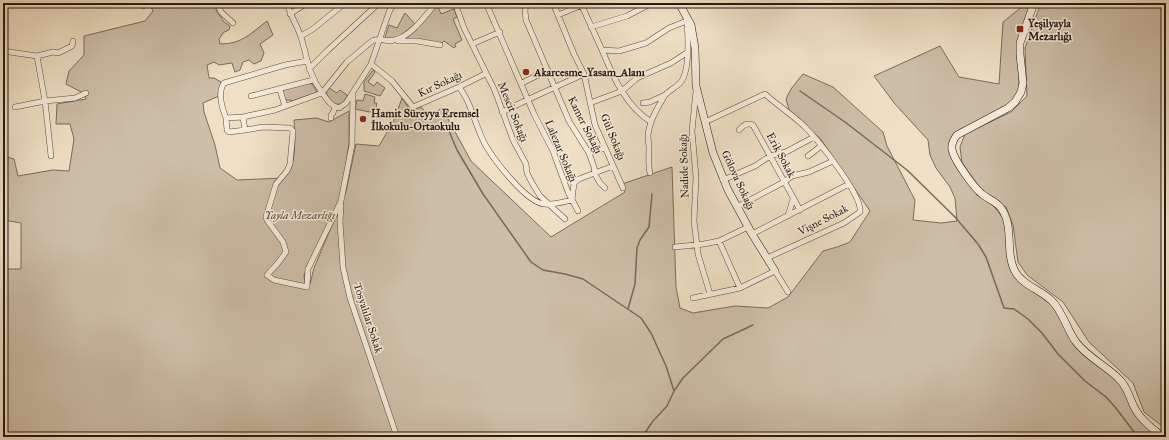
<svg xmlns="http://www.w3.org/2000/svg" width="1169" height="440" font-family="'IM FELL Great Primer',serif">
	<style>
		.green { fill: #cdbea7; stroke: #7a6c5c }
		.lines { fill: none; stroke-linecap: round; stroke-linejoin: round }
		.stream { stroke: #766959; stroke-width: 1.5 }
		.street-casing { stroke: #584c3f; stroke-width: 6 }
		.secondary-casing { stroke: #261a12; stroke-width: 8 }
		.street { stroke: #f5ebd9; stroke-width: 5 }
		.secondary { stroke: #f5ebd9; stroke-width: 7 }
		.poi-dot { fill: #8f2418; stroke: #f5ebd9; stroke-width: 1.5 }
		.labels { text-anchor: middle; dominant-baseline: central; stroke-width: 3; stroke-linejoin: round; paint-order: stroke }
		.poi-label { font-size: 11px; font-weight: bold; fill: #261a12; stroke: #f5ebd9; text-anchor: start }
		.street-label { font-size: 11px; fill: #261a12; stroke: #f5ebd9 }
		.park-label { font-size: 11px; font-style: italic; fill: #584b3f; stroke: #f5ebd9 }
	</style>
	<rect width="100%" height="100%" fill="#efe0c5"/>
	<filter id="stains"><feTurbulence type="fractalNoise" baseFrequency=".005" numOctaves="4"/><feColorMatrix values="0 0 0 0 .2 0 0 0 0 .09 0 0 0 0 .02 0 0 0 .5 -.17"/></filter>
	<radialGradient id="worn" r=".72"><stop offset=".6" stop-color="#630" stop-opacity="0"/><stop offset="1" stop-color="#630" stop-opacity=".3"/></radialGradient>
	<path class="green" d="M149,3H218L216,10L224,22L230,26L229,30L224,32L219,39L220,44C242,44 250,34 267,21L273,35L260,44L264,53L261,61L254,64L249,60L243,62L240,70L235,72L232,63L219,65L214,62L207,65L209,78H214L221,82L219,96L203,103L204,112L215,145L220,168L237,180L284,178C286,175 289,171 291,168C296,156 295,133 294,120L316,118L329,122L349,111V143L342,193L318,247L310,260L304,276L305,283L310,284L314,268L346,192L356,144L379,146L394,120L402,98L410,110L421,107L429,116L442,108L471,161L551,237L625,192L622,184L672,167L676,287L680,308L693,313L735,306L768,308L788,297L823,251L837,247L850,242L870,211L820,138L790,113L786,99L791,89L803,74L833,87L883,132L887,146L915,200L913,220L941,223L957,221L955,198L950,187L936,168L930,155L928,140L895,104L874,76L940,46L959,77L999,84L1003,22L1023,6L1031,7L1019,39L1020,65L1018,99L980,120L959,130L952,139V158L977,195L992,204L1003,218L1017,277L1056,309L1080,349L1122,384L1135,410L1164,437H3V269H21V223L3,220V156L14,159L18,176L53,170L69,171L74,139L70,124H56L57,104L86,99L85,94L66,84L69,71L84,55V36L145,21L153,11Z
		M1041,3H1166V429L1144,412L1133,383L1089,342L1063,302L1027,275L1018,262L1013,225L1006,207L984,193L962,163L960,147L965,134L1011,112L1027,96L1025,48Z
		M437,4L441,14L454,9L457,17L453,19L462,40L455,44L456,46L454,48L444,41L442,43L405,39Z
		M405,13L415,24L397,38L386,39L385,37L389,25L397,28Z
		M373,70L375,72L368,82L374,86L377,82L385,88L380,96L364,91V82Z
		M309,83L312,84L317,92L315,93L292,101L290,100H284L282,92L283,90Z
		M329,88L337,93L340,90L347,95C342,110 331,105 326,92Z
		M365,94L375,97L374,103H377L375,113L355,109L357,100L363,101Z"/>
	<g class="lines">
		<path class="stream" d="M800,91L845,122L907,170L955,217L978,244L986,257L1004,308L1014,309L1028,319L1042,333L1058,354L1085,381L1106,397L1115,407L1138,437
			M446,124L457,150L483,194L531,262L543,270L565,274L583,279L641,318L651,333L666,366L674,391
			M628,309L635,284L637,248L640,240L649,227L652,194
			M642,437L653,421L667,406L674,391L683,378L723,339L753,325"/>
		<g class="street-casing">
			<path id="street" d="M221,3L219,8L221,12L233,23
				M287,3C290,15 297,25 301,37C308,60 308,74 323,94C328,101 331,106 339,108L346,103L371,64L389,12L394,3
				M455,3L464,28L495,91L513,140L526,164L527,173L532,183L540,196L565,219
				M486,3L534,114L553,151L568,192L578,211
				M526,3L525,11L526,20L569,121L589,153L594,167L595,174L600,183L605,188
				M553,3L574,54L584,74L595,125L623,188
				M143,6L145,3
				M582,6L602,50L619,51L646,43L669,28L689,20
				M290,14L307,3
				M558,15L587,3
				M591,27L627,16L652,3
				M301,36L313,29L345,3
				M398,41H417L440,45
				M472,44L500,32
				M602,50C613,77 626,106 651,122
				M3,51L37,56L53,52L58,53L72,46L73,41
				M37,56L45,101L51,156
				M307,61L285,65L224,83C217,93 222,108 226,118L243,117L275,110L322,93L347,62L372,41C379,37 386,42 394,40C411,37 425,16 436,3
				M371,64L392,81L413,107L459,87L485,74
				M309,69L327,51L379,3
				M522,83L548,70
				M459,87C462,91 465,96 467,100C474,115 478,132 486,146C495,161 526,202 544,204C553,205 563,202 572,200L574,183L579,179L613,166
				M280,90L285,106
				M696,91L692,131L696,177L694,221L698,254L710,294
				M665,95C669,91 676,87 680,83C690,73 688,35 687,21
				M251,96L313,80
				M590,103L622,91L637,78L671,63L688,52
				M643,103L650,102L665,95C658,107 649,121 648,136C648,140 649,144 649,148C649,157 648,164 650,173
				M15,107L45,101L75,98L86,93
				M502,112L529,99L584,74
				M243,117L245,130L263,127L290,128L293,131L290,164L287,171L276,184L266,217L267,220L283,242L286,252L278,263L267,275L274,280L307,287L308,269L341,201L352,145L353,93
				M226,118L227,130L229,132L245,130
				M331,118V115L333,113L335,107
				M705,122L765,94C777,105 794,116 805,127C818,140 863,196 860,212L844,223L767,258
				M739,130C743,126 746,122 753,125L800,210
				M589,153L605,148
				M808,156L821,146
				M723,180L755,166L770,156L786,152L814,137
				M341,205L340,222L343,267L350,298L397,437
				M737,207L784,182L792,176L809,172L833,161
				M788,216L793,199
				M752,234L849,184
				M719,241L740,288
				M675,247L704,244L719,241L748,227
				M693,298L740,288L775,271L788,292"/>
		</g>
		<g class="secondary-casing">
			<path id="secondary" d="M679,3L691,25L695,48L696,86L713,153L728,190L752,234L775,271
				M1034,3L1020,43V54L1023,83L1021,92L1015,102L1008,108L957,135C954,139 951,144 952,149C953,159 974,188 982,194C988,199 997,202 1001,208C1015,227 1004,253 1016,273C1024,286 1041,290 1052,301C1063,312 1067,330 1076,342C1088,358 1107,366 1120,380C1129,389 1130,402 1137,412C1143,422 1154,430 1163,437"/>
		</g>
		<use href="#street" class="street"/>
		<use href="#secondary" class="secondary"/>
	</g>
	<g class="poi-dot">
		<rect x="1016" y="25" width="8" height="8" rx="2"/>
		<circle cx="526" cy="72" r="4"/>
		<circle cx="363" cy="119" r="4"/>
	</g>
	<g class="labels">
		<g class="poi-label">
			<text x="1028" y="23">Yeşilyayla<tspan x="1028" dy="13">Mezarlığı</tspan></text>
			<text x="534" y="72">Akarcesme_Yasam_Alanı</text>
			<text x="371" y="113">Hamit Süreyya Eremsel<tspan x="371" dy="13">İlkokulu-Ortaokulu</tspan></text>
		</g>
		<g class="street-label">
			<text transform="translate(440 84) rotate(-25)">Kır Sokağı</text>
			<text transform="translate(513 112) rotate(68)">Mescit Sokağı</text>
			<text transform="translate(585 125) rotate(63)">Kamer Sokağı</text>
			<text transform="translate(613 137) rotate(68)">Gül Sokağı</text>
			<text transform="translate(561 151) rotate(67)">Lalezar Sokağı</text>
			<text transform="translate(781 155) rotate(62)">Erik Sokak</text>
			<text transform="translate(684 166) rotate(-92)">Nadide Sokağı</text>
			<text transform="translate(738 180) rotate(65)">Gölova Sokağı</text>
			<text transform="translate(823 220) rotate(-27)">Vişne Sokak</text>
			<text transform="translate(368 318) rotate(72)">Tosyalılar Sokak</text>
		</g>
		<g class="park-label">
			<text x="300" y="215">Yayla Mezarlığı</text>
		</g>
	</g>
	<rect width="1169" height="440" fill="none" stroke="#efe0c5" stroke-width="16"/>
	<rect x="4" y="4" width="1161" height="432" fill="none" stroke="#261a12" stroke-width="2"/>
	<rect x="8" y="8" width="1153" height="424" fill="none" stroke="#261a12"/>
	<rect width="100%" height="100%" filter="url(#stains)"/>
	<rect width="100%" height="100%" fill="url(#worn)"/>
</svg>
